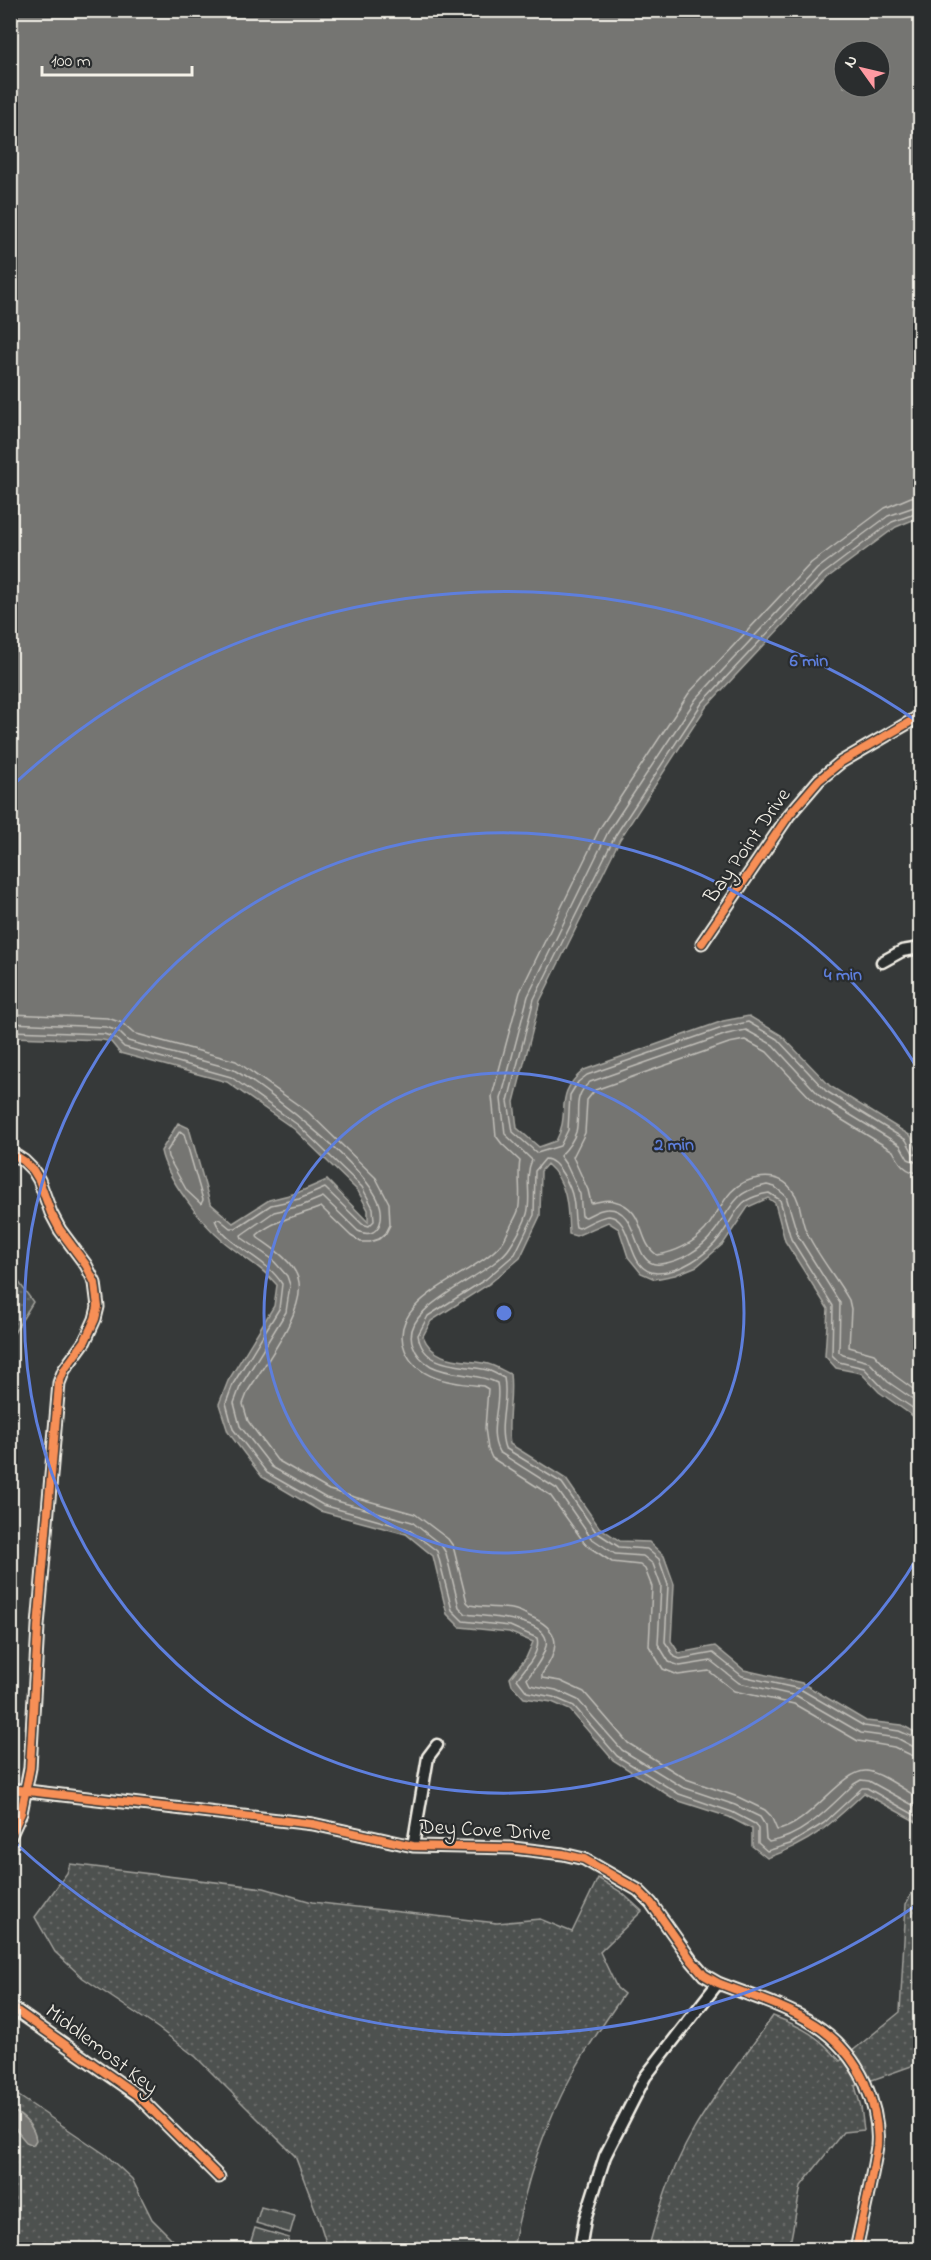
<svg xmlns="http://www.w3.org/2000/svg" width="931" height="2260" font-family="'Indie Flower',sans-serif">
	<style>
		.grass { fill: url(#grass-dots); stroke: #a1a19c; stroke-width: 1.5 }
		.pitch { fill: #4e514f; stroke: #a1a19c; stroke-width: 1.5 }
		.water { fill: #757572; stroke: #a8a7a1; stroke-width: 1.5; fill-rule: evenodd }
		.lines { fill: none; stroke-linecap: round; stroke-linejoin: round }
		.shore { stroke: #c1bfb9; stroke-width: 1.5 }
		.minor-casing { stroke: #f4f1e8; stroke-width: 15 }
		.minor { stroke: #2a2d2e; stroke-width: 10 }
		.cycleway-casing { stroke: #2a2d2e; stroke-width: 11 }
		.cycleway { stroke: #f78f57; stroke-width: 8 }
		.ring { fill: none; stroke: #5e7fdd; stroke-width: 3 }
		.labels { text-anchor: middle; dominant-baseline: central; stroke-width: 4.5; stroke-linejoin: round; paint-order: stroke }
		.street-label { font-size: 21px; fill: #f4f1e8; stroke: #2a2d2e }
		.centre { fill: #5e7fdd; stroke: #2a2d2e; stroke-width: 3 }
		.ring-label { font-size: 18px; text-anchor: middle; font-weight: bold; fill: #5e7fdd; stroke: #2a2d2e; stroke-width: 4.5; stroke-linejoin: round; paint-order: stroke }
	</style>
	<defs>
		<pattern id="grass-dots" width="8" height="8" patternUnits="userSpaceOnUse" patternTransform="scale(1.5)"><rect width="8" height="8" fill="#4e514f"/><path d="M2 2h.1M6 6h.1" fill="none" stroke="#686a68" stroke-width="1.8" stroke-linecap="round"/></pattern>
	</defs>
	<rect width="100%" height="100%" fill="#363939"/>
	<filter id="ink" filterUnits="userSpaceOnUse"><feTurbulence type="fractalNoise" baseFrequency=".0167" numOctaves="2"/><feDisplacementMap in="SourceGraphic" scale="12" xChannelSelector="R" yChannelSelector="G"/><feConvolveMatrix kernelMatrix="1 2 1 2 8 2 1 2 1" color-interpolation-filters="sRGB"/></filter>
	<g filter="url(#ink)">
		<path class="grass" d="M11,1271L33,1302L11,1338Z
			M70,1864L264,1888L312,1902L497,1923L540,1919L572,1932L598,1878L621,1892L642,1911L600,1952L617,1988L624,1994C606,2020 587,2047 572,2075C542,2129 524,2189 513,2249H328L318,2217L295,2156L196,2057L158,2028L83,1978L55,1952L35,1917L67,1873Z
			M920,1878V2063L855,2086L861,2107L864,2130L843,2132L801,2186L789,2249L648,2250C659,2209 671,2170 692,2133C715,2092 746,2055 773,2016C803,2027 820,2037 840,2061L900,2012L906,1904Z
			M10,2090L106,2155L132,2179L152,2219L180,2247V2249H11Z"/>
		<path class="pitch" d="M261,2207L295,2216L290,2233L256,2223Z
			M255,2228L289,2238L285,2249H269L250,2244Z"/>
		<path class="water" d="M11,10L920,11V517L896,527L827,578L706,707L620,839L540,1001L514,1102L517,1128L539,1147L556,1141C572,1111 552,1096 584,1070L723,1021L749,1016L781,1035L830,1086L911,1136L920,1158V1421L879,1392L861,1373L836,1368L825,1356L828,1309L785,1241L775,1203L768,1198L748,1207L723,1244L697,1266L675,1275L655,1279L641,1273L628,1257L619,1229L608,1222L576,1236L569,1234C568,1209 568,1182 547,1164L541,1171L540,1216L520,1258L489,1284L431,1321L423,1336C434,1364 464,1359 488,1364C496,1366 503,1371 510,1374C513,1398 506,1420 510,1444L566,1479L599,1527L620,1541L649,1542L664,1556L674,1584L671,1641L679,1653L715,1646L744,1670L802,1683L866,1721L902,1725L920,1735V1824L864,1793C830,1825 812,1842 767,1858L752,1846V1829L729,1817L676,1800L613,1760L570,1710L552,1702L524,1698L512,1685L510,1678L526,1658L533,1642L509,1632L460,1627L447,1614L433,1556L406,1534L320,1511L262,1477L228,1432L219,1404L228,1381L274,1306L277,1285C260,1265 242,1257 223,1241C202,1224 166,1177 161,1151L178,1123L189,1128L210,1203L233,1223L269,1200L297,1193L327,1180L368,1222V1210L358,1191L294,1129L227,1082L120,1053L111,1042L103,1040L11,1037ZM844,51H880V87H844Z
			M10,2109C23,2116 34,2126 36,2140L33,2145L26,2142L11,2124Z"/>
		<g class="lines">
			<path class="shore" d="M920,496L911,497L885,508L811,563L689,693L600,828L520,992L492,1096L496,1136L502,1144L520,1161C517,1177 522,1196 518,1211C516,1217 512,1223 510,1228C507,1233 505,1240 501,1244C476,1275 384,1299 405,1350C417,1381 455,1383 483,1386L488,1389L485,1428L488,1449L492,1458L550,1495L586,1545L612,1562L640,1565L645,1569L652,1587L649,1646L663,1669L678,1675L709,1671L734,1691L794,1704L858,1741L894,1747L911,1755L920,1757
				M920,505L888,516L817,569L696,699L608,832L528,996L501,1099L505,1134L532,1160C524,1177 532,1196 527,1214C524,1224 516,1238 510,1247C492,1277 397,1305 413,1345C416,1354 422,1361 431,1366C452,1377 476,1372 497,1383C502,1405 487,1430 499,1452L557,1489L591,1538L615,1554L643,1556L653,1564L661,1586L658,1644L669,1662L680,1666L711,1661L739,1683L797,1696L861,1733L897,1738L914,1747L920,1748
				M920,512L892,522L823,574L702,703L615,836L534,999L508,1101L513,1132L537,1153L560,1146L568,1130L570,1095L578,1082L587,1075L725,1027L748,1022L777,1039L826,1091L906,1140L913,1153L920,1156
				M10,1014L108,1018L122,1023L133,1033L236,1061L308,1112L376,1178L389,1203L390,1225L386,1233L379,1239L370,1242H361L351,1236L321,1207C299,1216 275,1219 257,1235L258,1238C272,1248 292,1260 298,1278C308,1308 264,1365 248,1391L243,1404L248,1421L277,1460L329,1490L415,1514L448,1539L453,1546L467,1602L470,1605C484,1608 498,1607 512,1609C518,1610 524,1613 529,1616C561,1629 561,1648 542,1674V1678L560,1681L584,1692L628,1743L686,1779L738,1797L765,1810L771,1816L777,1830C809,1826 843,1768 867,1771C882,1773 906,1791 920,1799
				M10,1023L106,1027L118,1031L128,1041C153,1048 178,1055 203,1061C213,1064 225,1066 234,1070C267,1089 377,1174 381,1210C383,1226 374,1239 358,1231L323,1197L301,1206L274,1212L241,1235L242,1238L272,1259L287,1276L290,1285L286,1312L240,1387L234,1403L240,1426L272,1467L326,1498L412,1522L441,1545L446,1553L459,1607L466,1614C482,1617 552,1617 546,1646C543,1659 534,1669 527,1679L530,1685L556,1690L578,1700L622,1750L682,1787L735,1805L760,1817L765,1825L766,1839L769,1842C803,1837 830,1807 854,1784L861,1780L869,1781L920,1809
				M10,1031L104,1034L115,1038L124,1047L231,1077L298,1125L362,1187L373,1208L374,1221L369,1226L362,1224L325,1188L299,1199L271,1205L236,1228H230L219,1219L215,1220C224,1245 266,1257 282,1284L279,1309L233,1384L226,1403L233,1429L267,1473L323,1505L408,1529L437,1551L452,1610L463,1621L510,1626L537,1638C541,1653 525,1668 517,1679L527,1692L553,1697L574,1706L617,1756L679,1794L732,1812L755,1824L758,1829V1843L767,1851L790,1844L824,1823L862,1788H867L920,1818
				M180,1131L184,1134L203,1200L201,1204L187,1191L168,1157L167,1151Z
				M920,1164L908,1159L900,1145L821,1097L773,1045L746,1030L727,1034L590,1082C571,1098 581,1111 576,1132C573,1142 566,1150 560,1156L567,1166L580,1194L582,1216L586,1217C592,1214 600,1209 607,1209C641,1207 631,1268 660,1264C680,1262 702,1249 714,1232C722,1222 728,1208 738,1198C744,1191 758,1187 767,1185L775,1187L786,1196L798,1236L840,1303L839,1352L843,1355L869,1362L888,1382L920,1404
				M920,1173C905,1172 900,1164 893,1151L816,1104L767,1052L745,1040L729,1043L595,1090L587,1100L585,1133L573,1157L588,1190L591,1203C598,1203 606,1198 614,1201C647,1209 636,1241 657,1255C676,1252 692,1244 705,1230C715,1218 721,1203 731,1192C746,1176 778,1170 792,1190C802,1202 800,1220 807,1233C818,1256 836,1277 849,1300L851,1309L849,1347L874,1354L894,1375L920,1394
				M920,1413L883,1388L864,1368L839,1362L832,1355L833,1306L791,1239L780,1200L769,1193C761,1194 749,1198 743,1203C734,1212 728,1227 720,1237C707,1255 679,1273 657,1273C625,1272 635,1219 609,1216C600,1216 586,1225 579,1228L576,1227C574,1218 575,1208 573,1199C571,1187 558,1159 545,1159L535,1171L534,1215L515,1254L486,1279L428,1316L418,1335C423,1369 461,1364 487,1370C492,1371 498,1375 504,1378C509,1401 497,1425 505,1448L562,1483L596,1532L619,1547L647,1549L659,1559L668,1585L665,1642L675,1657L680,1659L713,1653L742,1676L800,1689L864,1726L899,1731L920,1740"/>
			<g class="minor-casing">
				<path id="minor" d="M702,943L789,815L819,780L841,762L920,716
					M882,962L902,951L920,948
					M10,1152L24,1161L33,1170L39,1180L51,1213L60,1230L86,1265L95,1283L98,1307L95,1319L85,1341L64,1370L59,1383L38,1626L30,1768L21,1813L10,1837
					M10,1789L313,1824L413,1846L513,1848L563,1854L584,1859L638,1890L651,1903L692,1961L704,1975L718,1983C779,2007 835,2018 865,2083C873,2102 879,2125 877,2146C872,2180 863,2215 856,2250
					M413,1846L428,1757L437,1745
					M10,2006L137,2095L219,2177
					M580,2250L585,2219L605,2156L645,2077L718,1983"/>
			</g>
			<use href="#minor" class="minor"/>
			<g class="cycleway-casing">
				<path id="cycleway" d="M702,943L789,815L819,780L841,762L920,716
					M10,1152L24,1161L33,1170L39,1180L51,1213L60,1230L86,1265L95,1283L98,1307L95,1319L85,1341L64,1370L59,1383L38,1626L30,1768L21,1813L10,1837
					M10,1789L313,1824L413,1846L513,1848L563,1854L584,1859L638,1890L651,1903L692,1961L704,1975L718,1983C779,2007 835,2018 865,2083C873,2102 879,2125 877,2146C872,2180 863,2215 856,2250
					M10,2006L137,2095L219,2177"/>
			</g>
			<use href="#cycleway" class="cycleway"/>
		</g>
	</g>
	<g class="ring">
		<circle cx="504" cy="1313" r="240"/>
		<path d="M920 1553A480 480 0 1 1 920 1073"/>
		<path d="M918 1904A721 721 0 0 1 12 1840M12 786A721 721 0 0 1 918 722"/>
	</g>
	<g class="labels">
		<g class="street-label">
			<text transform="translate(748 846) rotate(-55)">Bay Point Drive</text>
			<text transform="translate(485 1831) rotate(3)">Dey Cove Drive</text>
			<text transform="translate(101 2050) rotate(37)">Middlemost Key</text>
		</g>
	</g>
	<circle cx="504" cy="1313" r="9" class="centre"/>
	<g class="ring-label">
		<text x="809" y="666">6 min</text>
		<text x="843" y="980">4 min</text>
		<text x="674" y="1150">2 min</text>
	</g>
	<rect width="931" height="2260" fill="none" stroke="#2a2d2e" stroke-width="36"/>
	<rect x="18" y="18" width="895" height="2224" fill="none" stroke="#f4f1e8" stroke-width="2" filter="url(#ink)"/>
	<g transform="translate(862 69) rotate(304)"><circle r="28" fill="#2a2d2e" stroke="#7b7b78" stroke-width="1.5"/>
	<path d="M0-4.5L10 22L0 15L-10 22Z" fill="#ff9aa2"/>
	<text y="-9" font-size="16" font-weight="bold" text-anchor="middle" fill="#f4f1e8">N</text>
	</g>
	<path d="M42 66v9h150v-9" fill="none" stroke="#f4f1e8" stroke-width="3"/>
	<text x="51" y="66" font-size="18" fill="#f4f1e8" stroke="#2a2d2e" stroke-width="4.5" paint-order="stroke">100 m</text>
</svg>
